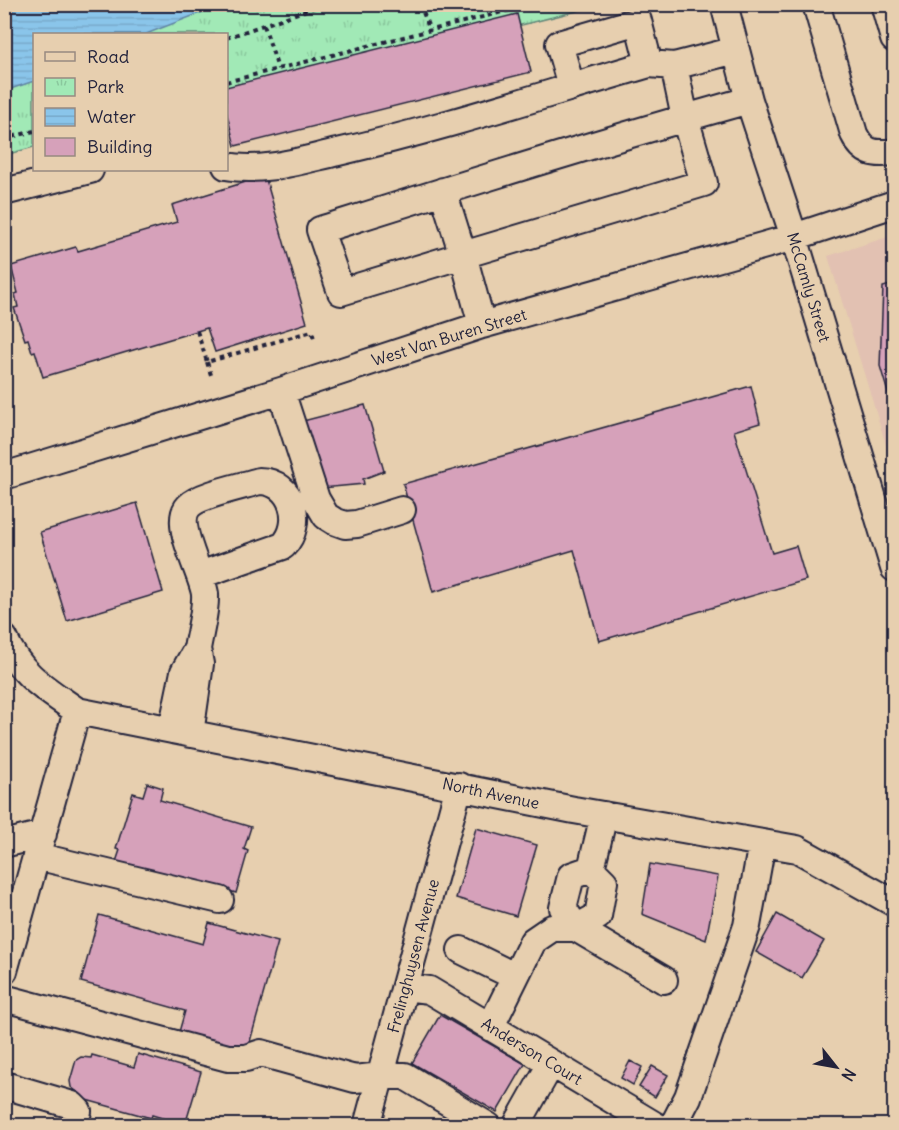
<svg xmlns="http://www.w3.org/2000/svg" width="899" height="1130" font-family="Delius,sans-serif">
	<style>
		.built { fill: #e2c1b2 }
		.park { fill: url(#park-tufts); stroke: #628678; stroke-width: 1.5 }
		.water { fill: url(#water-rules); stroke: #6084a4; stroke-width: 1.5 }
		.building { fill: #d6a1ba; stroke: #22223b; stroke-width: 1.5 }
		.lines { fill: none; stroke-linecap: round; stroke-linejoin: round }
		.minor-casing { stroke: #22223b; stroke-width: 30 }
		.path { stroke: #22223b; stroke-width: 4; stroke-dasharray: 4.5 4.5; stroke-linecap: butt }
		.minor { stroke: #e7cfaf; stroke-width: 26 }
		.labels { text-anchor: middle; dominant-baseline: central; stroke-width: 6; stroke-linejoin: round; paint-order: stroke }
		.street-label { font-size: 16px; fill: #22223b; stroke: #e7cfaf }
	</style>
	<defs>
		<pattern id="park-tufts" width="24" height="20" patternUnits="userSpaceOnUse" patternTransform="scale(1.5)"><rect width="24" height="20" fill="#a1e9b6"/><path d="M3 7l-1-3M5 7V3M7 7l1-3M15 17l-1-3M17 17v-4M19 17l1-3" fill="none" stroke="#8ac89d"/></pattern>
		<pattern id="water-rules" width="6" height="5" patternUnits="userSpaceOnUse" patternTransform="scale(1.5)"><rect width="6" height="5" fill="#8ac5ea"/><path d="M0 2.5h6" fill="none" stroke="#77a9ca"/></pattern>
	</defs>
	<rect width="100%" height="100%" fill="#e7cfaf"/>
	<filter id="ink" filterUnits="userSpaceOnUse"><feTurbulence type="fractalNoise" baseFrequency=".0167" numOctaves="2"/><feDisplacementMap in="SourceGraphic" scale="12" xChannelSelector="R" yChannelSelector="G"/><feConvolveMatrix kernelMatrix="1 2 1 2 8 2 1 2 1" color-interpolation-filters="sRGB"/></filter>
	<g filter="url(#ink)">
		<path class="built" d="M894,235V471L828,256Z"/>
		<path class="park" d="M5,5H601L227,99L226,34H34V147L5,155Z"/>
		<path class="water" d="M26,4H221V5L146,34H34V81L5,91V13Z"/>
		<path class="building" d="M517,14L531,72L235,146L226,111V87Z
			M265,176L307,323L215,352L207,328L43,377L35,351L32,352L28,339L25,340L14,308L18,307L15,294L18,293L11,266L76,247L78,251L177,222L172,205Z
			M894,284V413L880,366L883,287Z
			M751,386L760,423L734,431L772,553L796,546L806,580L599,641L574,550L433,592L403,484Z
			M365,405L384,471L363,479L364,484L322,488L303,421Z
			M137,503L163,592L67,621L40,532Z
			M147,783L163,788L160,800L251,827L244,849L248,851L236,893L202,882L200,887L116,862L120,850L116,849L133,793L143,796Z
			M476,828L537,845L516,916L456,898Z
			M650,864L718,876L706,940L642,914Z
			M777,914L824,941L802,978L756,952Z
			M99,915L203,944L209,923L278,942L247,1052L179,1032L185,1011L81,982Z
			M440,1015L525,1064L497,1112L412,1063Z
			M138,1054L201,1072L185,1125L152,1115L151,1118L79,1098L80,1094L71,1087L70,1081L76,1060L81,1057L91,1058L92,1055L134,1067Z
			M630,1061L642,1067L633,1085L621,1078Z
			M652,1066L668,1075L655,1097L639,1087Z"/>
		<g class="lines">
			<g class="minor-casing">
				<path id="minor" d="M724,4L749,100L794,237L894,568
					M816,4L854,134C863,153 874,155 894,152
					M884,4L894,39
					M571,86L559,44L638,21L649,64
					M226,166C264,173 302,160 338,152C443,128 546,94 649,64L674,66L736,50
					M443,191L463,255L341,292L320,230C463,185 605,140 749,100
					M4,192L90,170
					M482,325L463,255L704,183L685,118L674,66
					M281,391L316,499L326,516L334,521L345,525L357,524L402,510
					M4,476L281,391L482,325L794,237L894,204
					M4,638C20,675 46,689 77,711L574,810L797,849L894,903
					M197,649C200,631 206,611 205,594C202,572 172,523 189,506C199,495 243,486 259,481C293,481 305,524 283,546L200,575
					M172,730L184,672L197,649L200,664L190,734
					M4,844L43,834
					M36,856L220,900
					M591,869L604,882L598,916L576,928L563,908L571,876Z
					M591,869L604,815
					M461,950L514,976
					M4,971L77,711
					M405,987L429,990L656,1126
					M4,998L228,1058H246L261,1053L355,1079L381,1076H405L488,1126
					M491,1026L533,941L552,928H576L664,980
					M4,1085L72,1105L78,1111L75,1126
					M367,1126L459,786
					M516,1126L551,1064
					M673,1126L688,1097L747,926L762,843"/>
			</g>
			<path class="path" d="M420,4L430,31
				M264,25L278,69
				M226,38L324,4
				M226,82L534,4
				M4,139L34,131
				M197,331L207,362L312,331L314,339
				M207,362L211,375"/>
			<use href="#minor" class="minor"/>
		</g>
	</g>
	<g class="labels">
		<g class="street-label">
			<text transform="translate(809 287) rotate(73)">McCamly Street</text>
			<text transform="translate(449 337) rotate(-17)">West Van Buren Street</text>
			<text transform="translate(491 793) rotate(12)">North Avenue</text>
			<text transform="translate(413 956) rotate(-75)">Frelinghuysen Avenue</text>
			<text transform="translate(532 1051) rotate(31)">Anderson Court</text>
		</g>
	</g>
	<rect width="899" height="1130" fill="none" stroke="#e7cfaf" stroke-width="24"/>
	<rect x="12" y="12" width="875" height="1106" fill="none" stroke="#22223b" stroke-width="2" filter="url(#ink)"/>
	<rect x="33" y="33" width="195" height="138" fill="#e7cfaf" stroke="#988a81" stroke-width="1.5"/>
	<rect x="45" y="52" width="30" height="9" fill="#e7cfaf" stroke="#988a81" stroke-width="1.5"/>
	<text x="87" y="63" font-size="18" fill="#22223b">Road</text>
	<rect x="45" y="78" width="30" height="18" fill="url(#park-tufts)" stroke="#988a81" stroke-width="1.5"/>
	<text x="87" y="93" font-size="18" fill="#22223b">Park</text>
	<rect x="45" y="108" width="30" height="18" fill="url(#water-rules)" stroke="#988a81" stroke-width="1.5"/>
	<text x="87" y="123" font-size="18" fill="#22223b">Water</text>
	<rect x="45" y="138" width="30" height="18" fill="#d6a1ba" stroke="#988a81" stroke-width="1.5"/>
	<text x="87" y="153" font-size="18" fill="#22223b">Building</text>
	<g transform="translate(836 1067) rotate(121)" stroke="#e7cfaf" stroke-width="4.5" paint-order="stroke">
	<path d="M0-4.5L10 22L0 15L-10 22Z" fill="#22223b"/>
	<text y="-9" font-size="16" font-weight="bold" text-anchor="middle" fill="#22223b">N</text>
	</g>
</svg>
